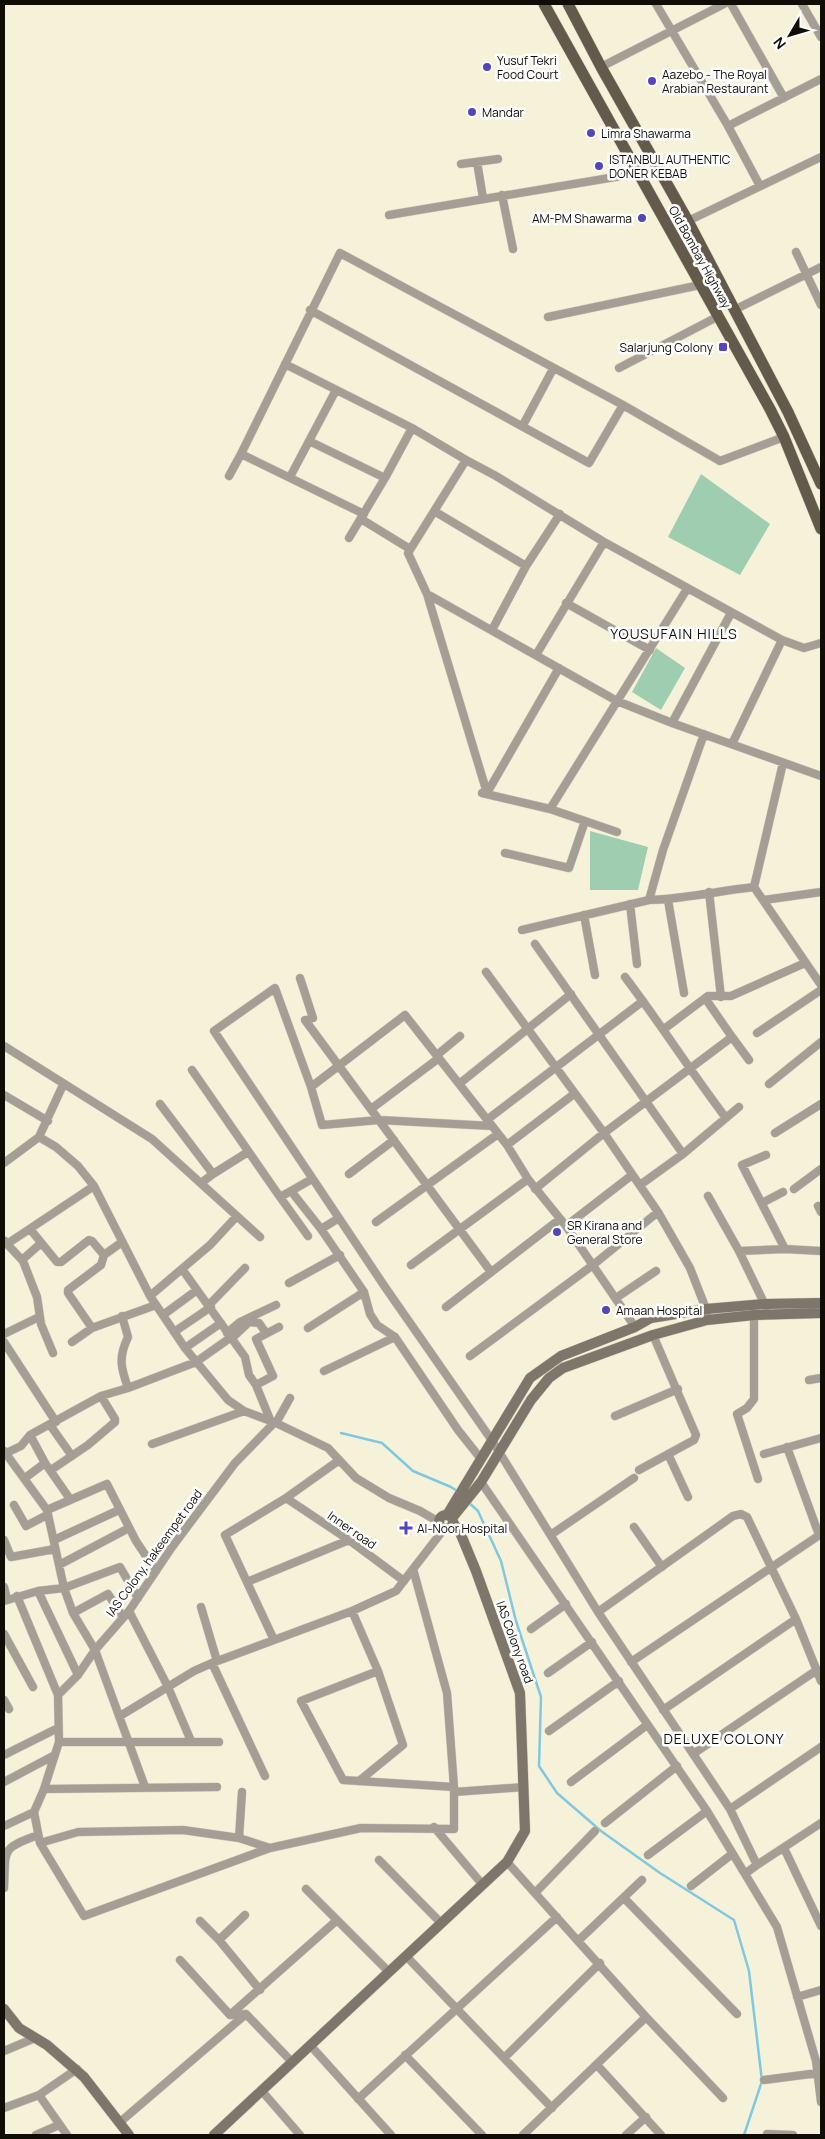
<svg xmlns="http://www.w3.org/2000/svg" width="825" height="2139" font-family="Manrope,sans-serif">
	<style>
		.green { fill: #9fcdb0 }
		.lines { fill: none; stroke-linecap: round; stroke-linejoin: round }
		.stream { stroke: #80c8df; stroke-width: 2.5 }
		.street-casing { stroke: #d1cdb8; stroke-width: 9 }
		.secondary-casing { stroke: #d1cdb8; stroke-width: 11 }
		.primary-casing { stroke: #d1cdb8; stroke-width: 12 }
		.street { stroke: #a49e95; stroke-width: 8 }
		.secondary { stroke: #7e766a; stroke-width: 10 }
		.primary { stroke: #645a4b; stroke-width: 11 }
		.poi-dot { fill: #5545bc; stroke: #fefefe; stroke-width: 2 }
		.labels { text-anchor: middle; dominant-baseline: central; stroke-width: 5; stroke-linejoin: round; paint-order: stroke }
		.poi-label { font-size: 12px; fill: #0f0d06; stroke: #fefefe; text-anchor: start }
		.street-label { font-size: 12px; fill: #0f0d06; stroke: #fefefe }
		.neighbourhood-label { font-size: 14px; letter-spacing: 1px; fill: #0f0d06; stroke: #fefefe }
	</style>
	<rect width="100%" height="100%" fill="#f6f2da"/>
	<path class="green" d="M701,474L770,524L740,575L668,537Z
		M656,648L685,668L661,710L632,692Z
		M590,831L648,847L638,890H590Z"/>
	<g class="lines">
		<path class="stream" d="M341,1433L382,1443L413,1471L451,1487L457,1491
			M468,1502L478,1511L501,1561L516,1621L541,1697L539,1766L557,1793L601,1831L660,1873L734,1920L749,1971L762,2081L744,2135"/>
		<g class="street-casing">
			<path id="street" d="M656,4L728,126L760,186
				M731,4L784,98
				M802,4L821,37
				M601,67L724,4
				M728,126L821,79
				M477,162L483,198
				M461,164L498,159
				M502,195L513,249
				M389,215L639,173
				M688,221L821,157
				M796,252L821,305
				M310,310L589,463L623,405
				M734,310L821,267
				M548,317L700,285
				M285,364L412,428L466,460L496,476L604,542L782,640L804,648L821,643
				M619,368L717,317
				M523,425L553,369
				M309,441L385,478
				M241,454L340,253L623,405L720,461L784,437
				M466,460L408,553L427,594L487,793
				M229,476L241,454L364,514
				M290,477L336,390
				M434,511L526,566
				M361,519L410,549
				M349,538L385,478L412,428
				M427,594L617,701L672,723L821,776
				M566,603L650,650
				M492,630L526,566L560,514
				M536,655L604,542
				M672,723L731,613
				M732,744L782,640
				M783,763L754,887L821,985
				M482,793L550,809L617,832
				M487,793L559,668
				M550,809L687,589
				M505,853L569,868L585,821
				M709,892L721,997
				M649,900L663,850L704,734
				M668,900L684,993
				M764,900L821,892
				M630,904L637,964
				M584,915L595,975
				M522,930L649,900C683,899 719,891 754,887
				M535,944L683,1154
				M486,972L604,1133L658,1212L690,1268L706,1309L707,1320
				M625,977C660,1023 691,1072 726,1118
				M300,978L313,1018L305,1020L491,1272
				M705,998L732,1037
				M664,1029L708,996H731L805,963
				M757,1033L821,990
				M4,1046L152,1139L260,1237
				M437,1055L460,1036
				M192,1070L280,1197L291,1191L321,1229L364,1292L370,1314L377,1325L395,1337L458,1430L481,1459
				M459,1084L571,994
				M769,1084L821,1042
				M311,1087L405,1015L507,1145L528,1179L566,1226L635,1327
				M4,1095L48,1121
				M160,1104L213,1174L201,1183
				M371,1109L439,1058
				M488,1119L643,1001
				M492,1126L379,1120L322,1125L311,1087L275,988L214,1031L385,1287L493,1442L598,1612L730,1809L757,1865L746,1873
				M775,1133L821,1104
				M39,1137L56,1147L78,1166L94,1186L150,1296L185,1348L228,1400L244,1411L276,1423L328,1448L356,1478L389,1498L420,1511L439,1522
				M507,1145L574,1094
				M766,1155L742,1165L785,1249
				M4,1163L39,1137L63,1085
				M213,1174L248,1152
				M349,1174L394,1140
				M640,1185L683,1154L739,1107
				M535,1189L604,1133L732,1037L749,1060
				M794,1189L821,1169
				M291,1191L312,1179
				M708,1196L739,1251L766,1307
				M280,1197L308,1236
				M762,1203L783,1192
				M818,1206L821,1212
				M376,1222L498,1134
				M566,1226L632,1175
				M30,1229L57,1262H61L89,1240L92,1241L104,1255
				M321,1229L339,1218
				M5,1241L7,1244L94,1186
				M7,1244L23,1261L37,1297L41,1324L53,1353
				M739,1251L785,1249L821,1251
				M22,1260L40,1244
				M411,1265L528,1179
				M182,1269L245,1357L249,1375L256,1385L273,1376L256,1339L279,1327
				M289,1283L340,1255
				M150,1296L210,1245L237,1216
				M616,1298L656,1271
				M209,1305L245,1268
				M446,1307L560,1219
				M163,1315L197,1290
				M754,1315V1399L747,1408L737,1414L738,1417L758,1479
				M122,1316L128,1337C118,1358 121,1368 128,1388
				M92,1328L68,1293V1290L101,1265L104,1255L122,1242
				M308,1328L364,1292
				M174,1332L211,1307
				M227,1333L240,1322L276,1305
				M4,1334L39,1317
				M231,1339L249,1322L259,1323L266,1333
				M4,1342L56,1422
				M72,1342L92,1328L156,1305
				M185,1348L221,1323
				M470,1356L593,1265L658,1212
				M324,1371L395,1337
				M809,1380L821,1378
				M256,1385L271,1422
				M615,1416L678,1389
				M276,1423L290,1398
				M50,1425L72,1456
				M30,1435L45,1463
				M152,1444L244,1411
				M787,1447L819,1535
				M4,1451L47,1510L64,1588L73,1613L95,1650L145,1787
				M4,1454L21,1446L30,1435L101,1396L128,1388L196,1362L230,1338
				M668,1454L688,1497
				M764,1454L821,1438
				M51,1470L88,1445L115,1422V1419L101,1396
				M639,1470L694,1440L696,1435L653,1335
				M25,1478L45,1463L70,1499
				M481,1482L707,1811L777,1927L816,2061L821,2102
				M286,1498L349,1540L404,1581
				M14,1505L26,1526L47,1515
				M47,1510L107,1484L136,1541L156,1571
				M634,1527L662,1567
				M552,1534L634,1478
				M4,1540L11,1557L55,1549
				M54,1540L119,1510
				M59,1565L129,1528
				M247,1582L349,1540
				M4,1587L7,1599
				M38,1591L78,1675
				M17,1596L58,1695
				M4,1601L38,1591L64,1588L120,1567L138,1598
				M201,1607L217,1661
				M129,1611L168,1687L191,1741
				M352,1611L378,1671L403,1745L359,1781
				M598,1612L733,1516L741,1514L747,1517L796,1619L821,1681
				M73,1613L108,1594L123,1617
				M531,1629L566,1604
				M4,1634L33,1687
				M274,1640L225,1535L286,1498L338,1461
				M631,1662L821,1534
				M212,1663L265,1776
				M378,1671L301,1701L343,1780L454,1787
				M548,1673L592,1642
				M4,1700L9,1709
				M663,1710L796,1619
				M120,1716L194,1671L212,1663L352,1611L396,1591L444,1529
				M549,1731L619,1681
				M59,1742H219
				M693,1754L817,1670
				M4,1755L58,1728
				M4,1782L53,1756
				M571,1782L647,1725
				M44,1789L217,1787
				M454,1792L524,1787
				M730,1809L821,1747
				M34,1812L40,1843L84,1916L270,1848L361,1828L454,1829V1787L447,1693L413,1569
				M605,1823L677,1766
				M4,1826L34,1812L44,1789L59,1742L58,1695L78,1675L95,1650L129,1611L172,1547L235,1463L274,1423
				M434,1827L482,1884
				M239,1838L242,1792
				M40,1843L78,1832L183,1830L239,1838L270,1848
				M784,1848L821,1926
				M648,1855L707,1811
				M379,1860L441,1923
				M507,1862L646,2017L523,2135
				M757,1865L821,1823
				M691,1886L732,1854
				M4,1888C6,1849 0,1849 38,1835
				M306,1889L389,1972
				M535,1893L595,1831
				M624,1898L737,2014
				M200,1921L219,1940L260,1990
				M219,1940L245,1915
				M578,1941L642,1880
				M406,1956L552,2108
				M180,1960L230,2015
				M797,1997L821,1990
				M646,2017L723,2098
				M310,2045L391,2135
				M4,2051L35,2038
				M405,2055L482,2135
				M504,2058L600,1963
				M292,2062L246,2014L230,2015L336,1921
				M597,2065L661,2135
				M764,2080L818,2073
				M261,2090L300,2135
				M39,2095L67,2135
				M358,2099L557,1917
				M4,2108L39,2095L77,2069
				M119,2123L246,2014
				M767,2134L793,2135
				M36,2135L59,2125
				M626,2135L646,2117"/>
		</g>
		<g class="secondary-casing">
			<path id="secondary" d="M439 1522a7 7 0 1 1 14 0a7 7 0 1 1-14 0Z
				M447,1515L530,1378L561,1356L635,1327L651,1318L706,1309L765,1304L821,1303
				M452,1518L481,1482L531,1400L549,1378L563,1368L653,1335L707,1320L754,1315L821,1313
				M4,2009L19,2028L47,2045L84,2077L129,2135
				M214,2135L507,1862L525,1831L520,1693L476,1571L459,1530L453,1523"/>
		</g>
		<g class="primary-casing">
			<path id="primary" d="M544,4L770,409L784,437L821,529
				M568,4L601,67L688,221L788,412L821,484"/>
		</g>
		<use href="#street" class="street"/>
		<use href="#secondary" class="secondary"/>
		<use href="#primary" class="primary"/>
	</g>
	<g class="poi-dot">
		<circle cx="487" cy="67" r="5"/>
		<circle cx="652" cy="81" r="5"/>
		<circle cx="472" cy="112" r="5"/>
		<circle cx="591" cy="133" r="5"/>
		<circle cx="599" cy="166" r="5"/>
		<circle cx="642" cy="218" r="5"/>
		<rect x="718" y="342" width="10" height="10" rx="2.5"/>
		<circle cx="557" cy="1232" r="5"/>
		<circle cx="606" cy="1310" r="5"/>
		<path d="M403.5 1520.5h5v5h5v5h-5v5h-5v-5h-5v-5h5z"/>
	</g>
	<g class="labels">
		<g class="poi-label">
			<text x="497" y="60">Yusuf Tekri<tspan x="497" dy="14">Food Court</tspan></text>
			<text x="662" y="74">Aazebo - The Royal<tspan x="662" dy="14">Arabian Restaurant</tspan></text>
			<text x="482" y="112">Mandar</text>
			<text x="601" y="133">Limra Shawarma</text>
			<text x="609" y="159">ISTANBUL AUTHENTIC<tspan x="609" dy="14">DONER KEBAB</tspan></text>
			<text x="632" y="218" text-anchor="end">AM-PM Shawarma</text>
			<text x="713" y="347" text-anchor="end">Salarjung Colony</text>
			<text x="567" y="1225">SR Kirana and<tspan x="567" dy="14">General Store</tspan></text>
			<text x="616" y="1310">Amaan Hospital</text>
			<text x="417" y="1528">Al-Noor Hospital</text>
		</g>
		<g class="street-label">
			<text transform="translate(700 257) rotate(61)">Old Bombay Highway</text>
			<text transform="translate(352 1530) rotate(35)">Inner road</text>
			<text transform="translate(154 1553) rotate(-54)">IAS Colony, hakeempet road</text>
			<text transform="translate(515 1642) rotate(70)">IAS Colony road</text>
		</g>
		<g class="neighbourhood-label">
			<text x="674" y="633">YOUSUFAIN HILLS</text>
			<text x="724" y="1738">DELUXE COLONY</text>
		</g>
	</g>
	<rect width="825" height="2139" fill="none" stroke="#0f0d06" stroke-width="10"/>
	<g transform="translate(790 35) rotate(232)" stroke="#fefefe" stroke-width="4" paint-order="stroke">
	<path d="M0-4L9 19L0 12L-9 19Z" fill="#0f0d06"/>
	<text y="-8" font-size="14" font-weight="bold" text-anchor="middle" fill="#0f0d06">N</text>
	</g>
</svg>
